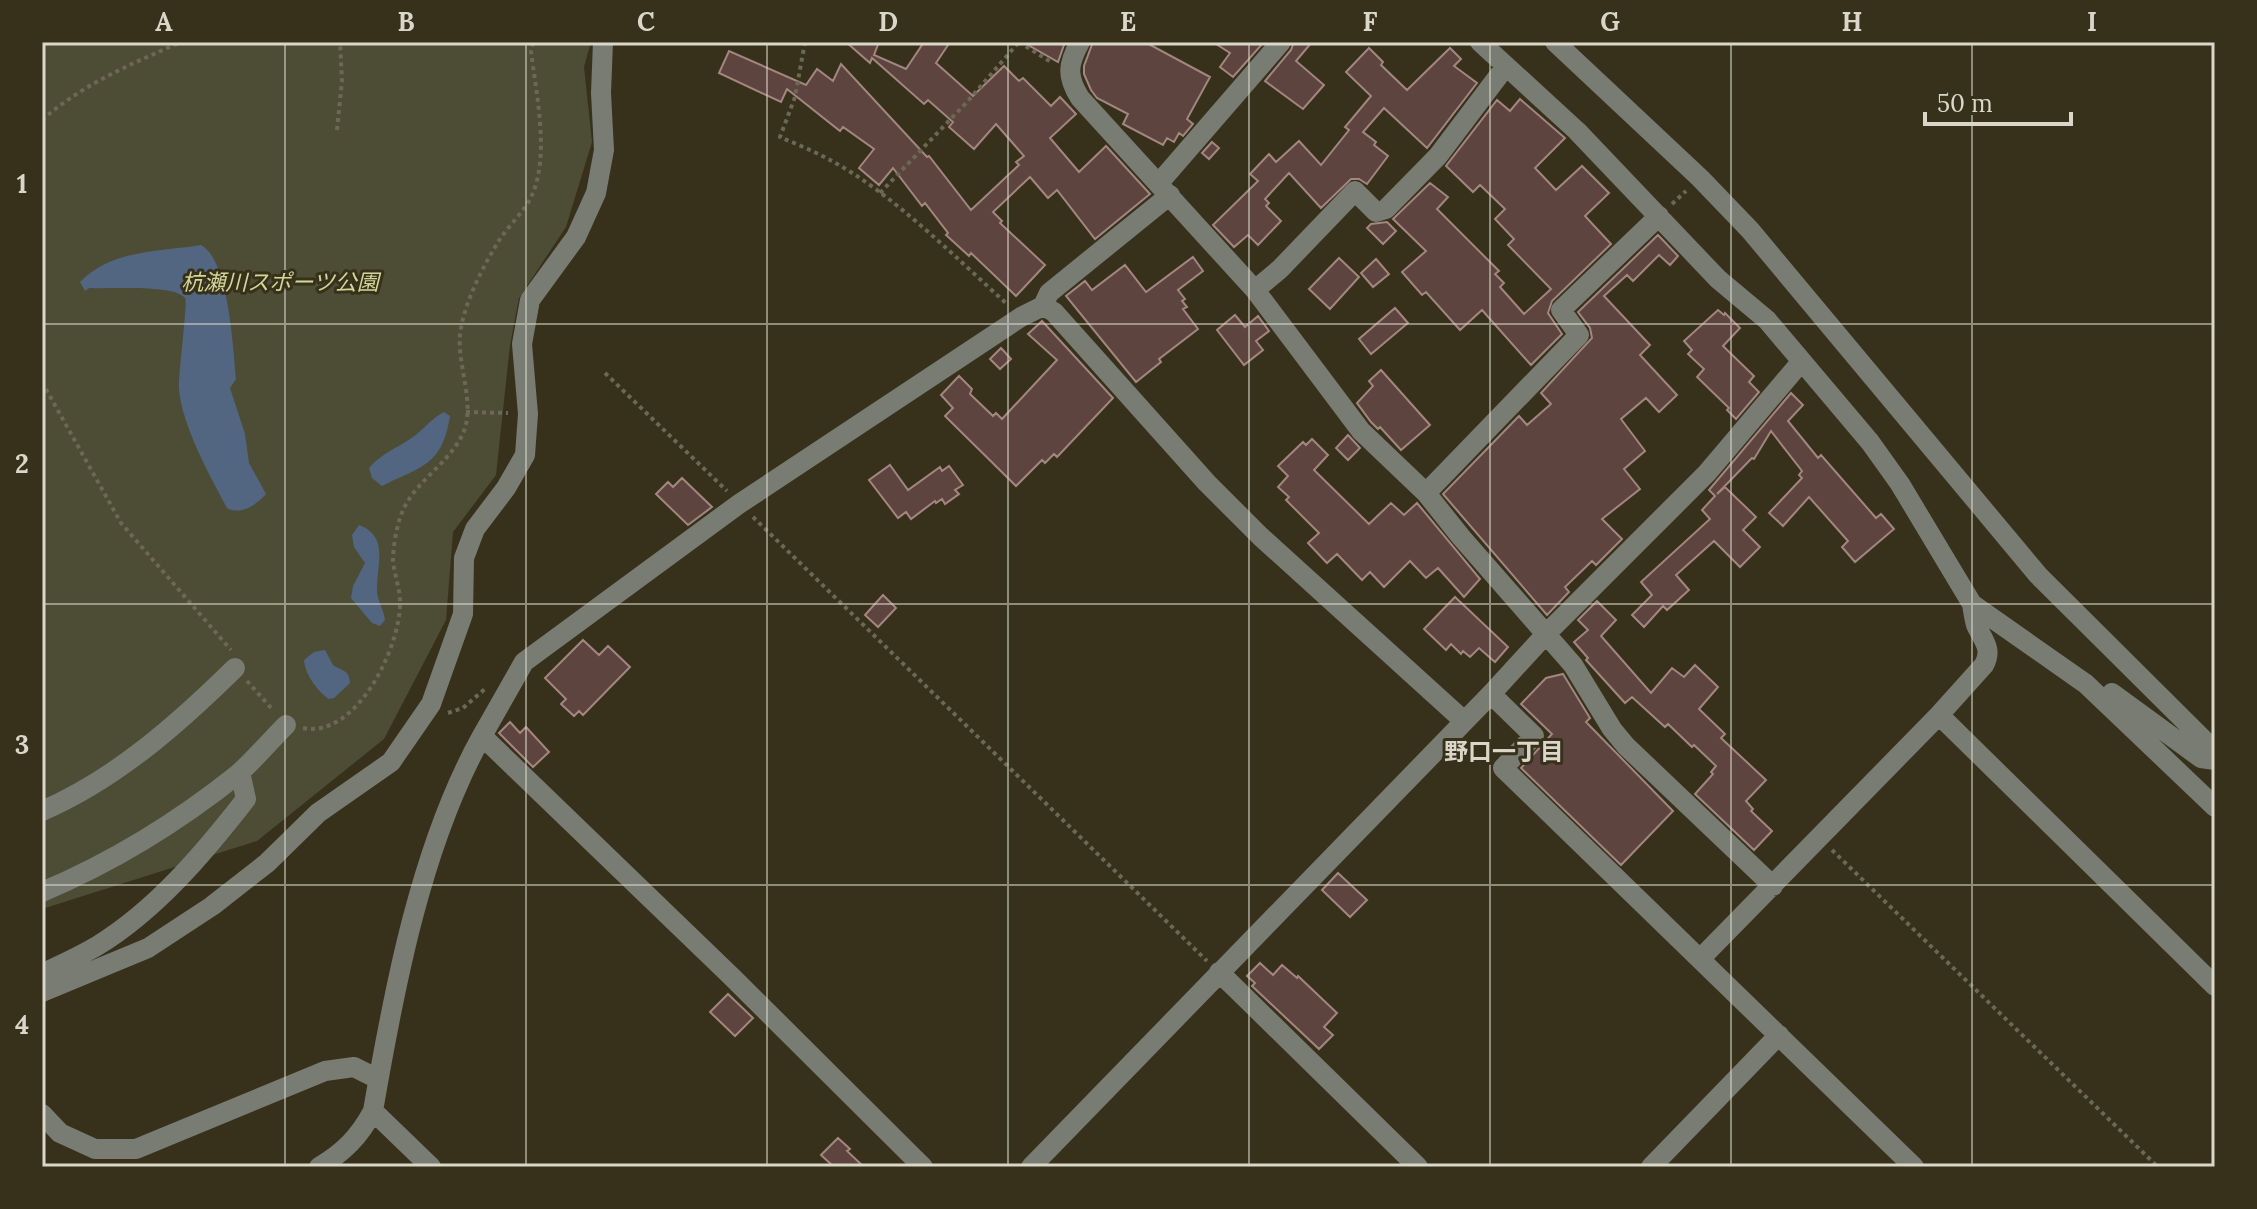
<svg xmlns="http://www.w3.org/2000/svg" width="2257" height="1209" font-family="Lora,'Noto Sans JP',serif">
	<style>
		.green { fill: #4c4d34 }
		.water { fill: #526682 }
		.building { fill: #5d443e; stroke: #a2867f; stroke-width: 2 }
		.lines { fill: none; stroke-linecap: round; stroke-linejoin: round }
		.path { stroke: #6d6855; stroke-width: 4; stroke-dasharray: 4 4; stroke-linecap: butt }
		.minor { stroke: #787c72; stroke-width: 20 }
		.grid { fill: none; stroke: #dad7ca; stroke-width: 2; stroke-opacity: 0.55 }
		.labels { text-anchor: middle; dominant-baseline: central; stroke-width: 6; stroke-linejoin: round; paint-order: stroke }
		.park-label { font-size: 22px; font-style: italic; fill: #d2d698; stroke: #37311b }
		.neighbourhood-label { font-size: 24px; font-weight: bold; fill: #dad7ca; stroke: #37311b }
		.neatline { fill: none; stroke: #dad7ca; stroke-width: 3 }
		.grid-label { font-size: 26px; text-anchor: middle; font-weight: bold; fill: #dad7ca }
	</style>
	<rect width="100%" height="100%" fill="#37311b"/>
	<path class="green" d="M42,42H591L584,67L592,142L566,227L519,298L510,345L496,475L453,532L446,620L384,739L257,841L42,909Z"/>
	<path class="water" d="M201,245C229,259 233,349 236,379L230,388L245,434L249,463L266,494C257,504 241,516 227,508C210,476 182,426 179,389C178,375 188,302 185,298C175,284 108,289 89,288L85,291L80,282C112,249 159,252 201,245Z
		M444,412L450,416C442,466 422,466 382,486L372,478L369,468C382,453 397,448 413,437C424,429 432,418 444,412Z
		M359,525C389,536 377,564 377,588C376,599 384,609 385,620L380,626L372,623L351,598L353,586L365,563L354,547L352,535Z
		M325,650L333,665C343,672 349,669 350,683L334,698L329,699C317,691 305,674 304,660L314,652Z"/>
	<path class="building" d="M846,42H879L874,55L906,69L924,42H950L936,63L973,96L1004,66L1019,81L1023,78L1051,106L1060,97L1076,114L1050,138L1079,172L1106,146L1150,194L1095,239L1057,190L1048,198L1030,177L993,212L1002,221L1000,223L1045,265L1016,296L971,253L969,256L946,235L948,233L925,203L922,206L893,168L879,185L859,168L874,149L843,127L840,131L787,89L781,102L719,73L729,51L806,85L817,69L833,81L841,64L927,157L929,156L971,210L1019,165L1016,162L1024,156L996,124L974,149L949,127L953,122L928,100L924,104L872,58L870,63Z
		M1023,42H1065L1058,62Z
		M1093,42H1145L1210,77L1187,119L1193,124L1183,136L1179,133L1174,142L1167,138L1163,145L1123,124L1128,114L1097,98L1091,90L1084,74V66Z
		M1213,42H1264L1233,77L1220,67L1230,53Z
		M1294,42H1312L1296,61L1324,85L1303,109L1265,81L1291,50Z
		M1369,48L1383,62L1381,65L1407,90L1450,48L1461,59L1454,66L1477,83L1427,148L1384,108L1363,132L1376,142L1374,145L1388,156L1367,184L1359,179H1351L1321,208L1289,173L1265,199L1269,203L1266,206L1281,221L1258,245L1248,235L1234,247L1213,225L1258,181L1250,174L1269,154L1276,162L1299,141L1321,165L1349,130L1345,127L1371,96L1346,72Z
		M1520,99L1565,138L1535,168L1556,190L1582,166L1609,193L1585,216L1611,244L1552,301L1548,313L1562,334L1531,365L1482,310L1460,330L1426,292L1422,295L1402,272L1426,251L1393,219L1430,183L1448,197L1437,209L1499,271L1495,274L1504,283L1500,287L1524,314L1551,289L1508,245L1514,239L1495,219L1505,209L1480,185L1473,192L1446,166L1497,100L1510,111Z
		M1212,142L1219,148L1209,159L1202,153Z
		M1387,222L1396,231L1383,244L1367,228L1371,224Z
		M1658,235L1678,256L1670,265L1659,255L1633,281L1627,275L1604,296L1650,345L1640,355L1677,395L1659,412L1646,398L1621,419L1645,451L1624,469L1640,489L1602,519L1622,539L1596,565L1592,561L1565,587L1569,592L1547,615L1443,494L1519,416L1527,425L1551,404L1541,393L1592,338L1590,328L1578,312Z
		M1193,257L1203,271L1178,290L1185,299L1182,301L1187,307L1183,309L1198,329L1159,359L1161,362L1136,382L1066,296L1085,281L1092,290L1125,265L1146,292Z
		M1339,258L1359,277L1330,309L1309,289Z
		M1376,259L1389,274L1373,287L1361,273Z
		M1395,308L1408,323L1371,354L1359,339Z
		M1718,310L1724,315L1725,313L1740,328L1723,346L1754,376L1749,382L1759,392L1736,419L1727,410L1729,408L1697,377L1704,369L1688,354L1692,350L1684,341Z
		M1235,315L1245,327L1258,316L1269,331L1256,341L1263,350L1244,365L1217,330Z
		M1042,321L1113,398L1057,457L1054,454L1045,463L1042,460L1016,486L945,416L953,408L941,395L959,376L972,389L970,394L993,416L996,413L1002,419L1057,360L1028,334Z
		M1001,348L1011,359L1000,369L990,359Z
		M1381,370L1430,425L1401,450L1380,427L1378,429L1371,422L1357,403L1373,386L1369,381Z
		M1791,393L1803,405L1788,421L1818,458L1821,455L1876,518L1881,514L1894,529L1855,562L1842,547L1848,541L1809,497L1783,526L1769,513L1802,478L1799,475L1802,471L1771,431L1754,459L1752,458L1717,494L1725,487L1756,517L1743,530L1760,547L1740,567L1714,541L1676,575L1689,590L1667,610L1663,606L1644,627L1632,615L1652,595L1641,582L1710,519L1702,510L1715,496L1709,490Z
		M1348,435L1360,448L1348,460L1336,448Z
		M1312,439L1328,455L1314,470L1369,524L1391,503L1404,515L1417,503L1480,579L1464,597L1438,568L1426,578L1410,561L1384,587L1370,572L1362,580L1337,554L1327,563L1308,543L1319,533L1286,500L1289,497L1278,487L1288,476L1278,466L1303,442L1306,445Z
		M890,465L908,490L940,467L942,471L949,466L963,485L955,490L959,494L945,504L942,499L936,503L935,501L911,519L906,512L898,518L869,480Z
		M682,478L712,507L688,525L656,494L668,482L673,487Z
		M883,595L896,608L878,627L865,615Z
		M1455,597L1508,647L1495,662L1479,648L1470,657L1463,651L1461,654L1451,644L1446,650L1424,629Z
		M1597,601L1616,620L1601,636L1651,693L1672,668L1684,677L1695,665L1718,687L1699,709L1725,734L1721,738L1766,780L1746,801L1753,809L1751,811L1772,831L1754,850L1695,794L1713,774L1711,772L1716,766L1694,745L1692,747L1668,724L1665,727L1632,697L1625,703L1586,660L1588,658L1574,642L1588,630L1578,620Z
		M583,640L599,655L608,646L630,667L583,715L579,711L574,716L561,704L566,699L545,678Z
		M1563,674L1590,718L1586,722L1673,811L1621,865L1521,768L1552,734L1521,704L1546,678Z
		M510,722L520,733L526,727L549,752L533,767L499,733Z
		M1338,873L1367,900L1350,917L1322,890Z
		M1260,963L1273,975L1282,965L1297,978L1298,976L1337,1013L1324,1027L1333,1035L1319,1049L1252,986L1255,983L1247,976Z
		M728,994L753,1018L735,1036L710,1012Z
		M838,1138L850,1149L847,1151L864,1167H834L821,1155Z"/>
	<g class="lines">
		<path class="path" d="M805,42L795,97L780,137C796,144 814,151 830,160C891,192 956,258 1007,304
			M1019,42L1051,62
			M42,120C83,84 131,64 181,42
			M337,130L342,81L340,42
			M880,193L967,102L1019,42
			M1672,204L1686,191
			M605,373L727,491
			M42,382L121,523L231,650
			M466,412L508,413
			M753,517L1207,961
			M247,681L273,710
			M448,713L463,708L486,688
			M303,728C356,739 401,647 400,602C400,588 394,574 393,560C393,548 396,530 400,518C411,482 450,465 464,431C475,402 457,365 460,334C464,303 483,266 500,239C509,225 525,211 532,195C550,155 536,93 531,51L533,42
			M1832,850L2158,1167"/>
		<path class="minor" d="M1080,42C1068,64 1066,76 1080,98L1255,290L1361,431L1426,493L1461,537L1573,665L1612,729L1626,746L1773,886
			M1480,42L1577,131L1718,279L1767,320L1870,442L1900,484L1972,604L2086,684L2215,807
			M1555,42L1700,178L1750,230L2038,575L2215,751
			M1159,183L1281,42
			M1255,290L1280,269L1355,191L1376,212L1386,209L1438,156L1506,66
			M1043,306L1049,293L1170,195
			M1426,493L1579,335L1561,310L1659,216
			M2112,693L2201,758L2215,760
			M1491,694L1534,736L1503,768L1914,1167
			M1939,715L2215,986
			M42,811C116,779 178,724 235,668
			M42,892C113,862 178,822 238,774C255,759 270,741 286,725
			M1701,958L1939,715L1984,665C1993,649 1983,640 1976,625C1974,618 1973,610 1972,604
			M1219,972L1418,1167
			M42,974C60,965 80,956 97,946C156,910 204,853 246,799L240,772
			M42,992L148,948L212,906L267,863L318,813L391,762L431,704L463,614L464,558L475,529L506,488L525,455L528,414L522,344L530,300L576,237L596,193L604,150L601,93L603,42
			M373,1111L431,1167
			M42,1114L60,1133L95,1149H136L325,1071L354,1067L378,1079
			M319,1167C344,1152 359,1137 373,1111C394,989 421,845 482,736
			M923,1167L732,977L482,736L524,662L739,504L1021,317L1043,306L1054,312L1207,483L1260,536L1464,721
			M1031,1167L1491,694L1546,634L1707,473L1801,362
			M1651,1167L1779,1035"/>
	</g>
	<path class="grid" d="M285,42V1167M526,42V1167M767,42V1167M1008,42V1167M1249,42V1167M1490,42V1167M1731,42V1167M1972,42V1167M42,324H2215M42,604H2215M42,885H2215"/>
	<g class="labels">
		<g class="park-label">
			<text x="280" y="282">杭瀬川スポーツ公園</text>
		</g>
		<g class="neighbourhood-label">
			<text x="1504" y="751">野口一丁目</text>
		</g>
	</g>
	<rect width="2257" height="1209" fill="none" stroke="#37311b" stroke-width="88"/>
	<path d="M1925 112v12h146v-12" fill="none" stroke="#dad7ca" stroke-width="4"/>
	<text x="1937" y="112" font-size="24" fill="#dad7ca" stroke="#37311b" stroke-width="6" paint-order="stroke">50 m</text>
	<rect x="44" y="44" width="2169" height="1121" class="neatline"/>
	<g class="grid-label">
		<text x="164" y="31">A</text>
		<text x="406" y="31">B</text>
		<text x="646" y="31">C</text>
		<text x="888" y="31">D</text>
		<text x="1128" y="31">E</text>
		<text x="1370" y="31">F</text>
		<text x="1610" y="31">G</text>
		<text x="1852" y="31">H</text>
		<text x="2092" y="31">I</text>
		<text x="22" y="193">1</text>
		<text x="22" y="473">2</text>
		<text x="22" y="754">3</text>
		<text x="22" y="1034">4</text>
	</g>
</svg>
